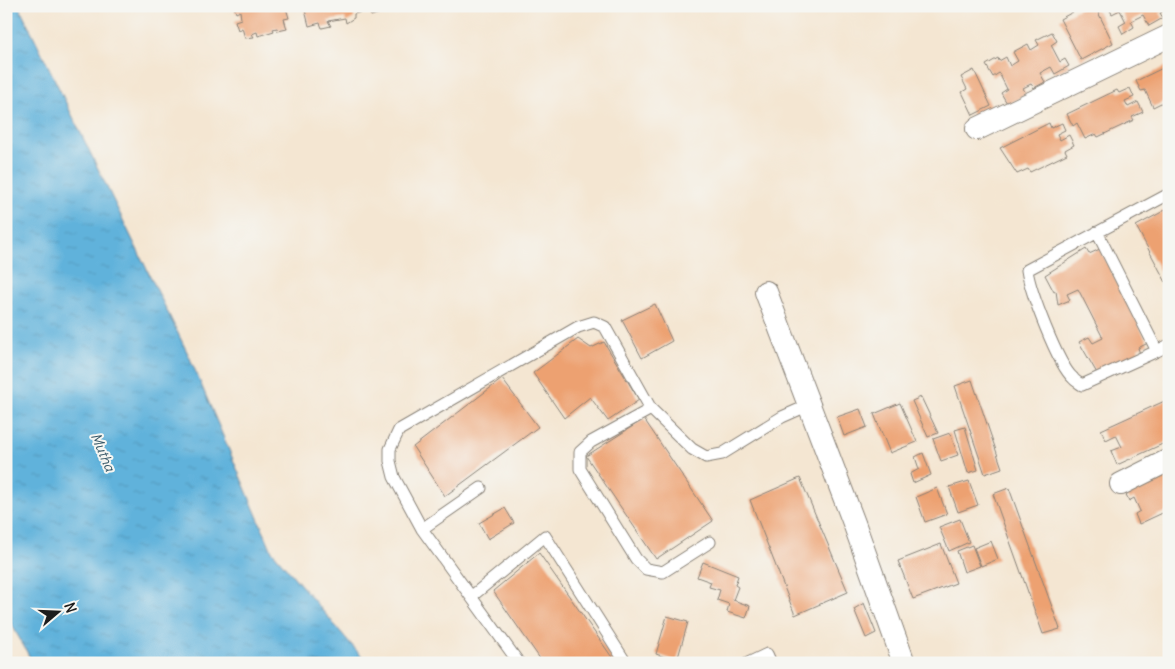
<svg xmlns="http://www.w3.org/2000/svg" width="1175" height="669" font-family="Delius,sans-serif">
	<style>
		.water { fill: url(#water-ripples); stroke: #3e677c }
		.building { fill: #eda171 }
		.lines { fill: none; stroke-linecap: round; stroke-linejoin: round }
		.lane-casing { stroke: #888177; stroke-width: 13 }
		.street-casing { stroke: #888177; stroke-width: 24 }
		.lane { stroke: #fff; stroke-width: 11 }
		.street { stroke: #fff; stroke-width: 22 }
		.labels { text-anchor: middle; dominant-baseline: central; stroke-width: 4; stroke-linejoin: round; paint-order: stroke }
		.water-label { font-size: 14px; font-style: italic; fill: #375868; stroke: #f6f6f2 }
	</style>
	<defs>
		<pattern id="water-ripples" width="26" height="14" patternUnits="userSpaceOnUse" patternTransform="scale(1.25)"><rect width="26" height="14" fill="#60b2db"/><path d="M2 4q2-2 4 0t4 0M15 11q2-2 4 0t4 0" fill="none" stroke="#5398bb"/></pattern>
	</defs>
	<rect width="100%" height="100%" fill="#f6f6f2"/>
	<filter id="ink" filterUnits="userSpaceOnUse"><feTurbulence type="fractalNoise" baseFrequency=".02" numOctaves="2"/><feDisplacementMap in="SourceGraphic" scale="10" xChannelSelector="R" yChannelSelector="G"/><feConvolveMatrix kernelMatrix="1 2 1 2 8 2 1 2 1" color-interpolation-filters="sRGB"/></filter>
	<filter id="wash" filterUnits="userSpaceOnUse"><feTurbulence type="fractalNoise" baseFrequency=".0096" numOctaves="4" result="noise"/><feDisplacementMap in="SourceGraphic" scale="20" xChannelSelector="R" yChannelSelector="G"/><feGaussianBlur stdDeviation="1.12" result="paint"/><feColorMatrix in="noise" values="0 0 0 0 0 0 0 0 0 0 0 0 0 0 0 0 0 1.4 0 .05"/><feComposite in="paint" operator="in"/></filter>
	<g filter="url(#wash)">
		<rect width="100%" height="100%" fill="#f4e6d2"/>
		<path class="water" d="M6,6H19L189,356L272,551L367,663H33L6,614Z"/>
		<g id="blocks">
			<path class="building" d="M234,6H279L280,9L286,8L289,18L284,19L287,29L278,31L277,28L273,29L274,31L258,36L257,32L252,34L254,37L245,38L242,28L238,30L235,21L241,19L240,11L236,13Z
				M304,6H395L396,8L371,16L369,10L354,14V18L346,23L345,18L328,21L331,26L322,28L320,23L309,26Z
				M1084,6H1095L1113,43L1081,60L1060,19Z
				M1108,6H1167L1169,8L1160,13L1163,18L1149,26L1143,15L1131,21L1134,27L1123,34L1119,26L1126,22L1120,10L1112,14Z
				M1052,32L1057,41L1051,45L1060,62L1065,59L1069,66L1055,74L1051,67L1040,73L1045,82L1034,88L1031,84L1023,88L1026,94L1008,105L1001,93L1007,89L999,73L993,77L986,65L998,58L999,61L1006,57L1010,66L1018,61L1013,52L1028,44L1031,50L1039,45L1036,40Z
				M1169,65V102L1164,104L1163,102L1153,107L1145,90L1141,91L1136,81Z
				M974,70L991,106L973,115L962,92L967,89L961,77Z
				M1130,88L1134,97L1125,101L1128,107L1138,102L1143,112L1132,117L1134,120L1098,137L1096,134L1085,139L1077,123L1073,126L1067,114L1117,90L1119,93Z
				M1049,123L1051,128L1062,123L1065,130L1057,134L1060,140L1069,135L1074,145L1065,150L1067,154L1030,172L1028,169L1017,174L1000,148Z
				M1169,208V288L1136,226Z
				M1086,249L1089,254L1100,249L1148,343L1138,348L1140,354L1098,375L1079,342L1089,337L1093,343L1103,338L1078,289L1067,294L1070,300L1058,305L1056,291L1054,292L1045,275Z
				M655,304L672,341L642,358L622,320Z
				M578,339L591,348L604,342L639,400L608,421L590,397L564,418L533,373Z
				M502,379L538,427L445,496L413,447Z
				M972,380L1002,468L985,474L955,386Z
				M921,397L938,433L928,437L912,401Z
				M1169,399V441L1117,465L1111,451L1122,447L1116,435L1106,440L1101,430Z
				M900,403L917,442L890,453L874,414Z
				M860,409L867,427L844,436L837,417Z
				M644,419L713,521L656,559L586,456Z
				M965,427L978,470L968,473L955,430Z
				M950,433L958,455L941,461L933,439Z
				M923,453L931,475L913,483L910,474L919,469L915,457Z
				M1169,469V510L1139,524L1135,514L1140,511L1134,498L1129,501L1124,490L1150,482L1168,473L1166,470Z
				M800,478L848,592L795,615L750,500Z
				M969,481L978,505L958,512L949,487Z
				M937,488L947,514L925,522L916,497Z
				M1009,488L1060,629L1043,634L993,494Z
				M505,508L514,523L488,539L479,523Z
				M960,519L969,542L949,551L939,527Z
				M991,541L998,559L981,566L974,548Z
				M941,544L956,583L913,599L898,561Z
				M972,545L980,566L964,572L957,551Z
				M539,553L616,663H543L493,591Z
				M703,562L738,576L735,585L738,587L733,600L750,606L746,618L727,612L729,604L717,600L720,590L709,587L711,582L697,577Z
				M864,603L876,633L866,638L854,609Z
				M667,616L688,622L677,661L656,654Z"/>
		</g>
	</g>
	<g filter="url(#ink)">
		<use href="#blocks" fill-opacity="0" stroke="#888177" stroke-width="1"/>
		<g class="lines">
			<g class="lane-casing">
				<path id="lane" d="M1097,232L1157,351L1082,385C1079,383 1075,381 1073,378C1058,365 1030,291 1027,270L1169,194
					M1157,351L1169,345
					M651,409L591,442L580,452V469L636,559L646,569L663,572L710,542
					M422,529L481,488
					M472,596L545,536L626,663
					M519,663L422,529L394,477L390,461V449L399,430L578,327L594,322L605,327L651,409L692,449L706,457L722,454L782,417L809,405
					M748,663L767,654L771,663"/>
			</g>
			<g class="street-casing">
				<path id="street" d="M977,129L1169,36
					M766,292L854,523L904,663
					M1121,484L1169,460"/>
			</g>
			<use href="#lane" class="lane"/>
			<use href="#street" class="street"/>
		</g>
	</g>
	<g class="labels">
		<g class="water-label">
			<text transform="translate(103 452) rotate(67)">Mutha</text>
		</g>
	</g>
	<rect width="1175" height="669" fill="none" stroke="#f6f6f2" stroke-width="25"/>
	<g transform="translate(58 612) rotate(71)" stroke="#f6f6f2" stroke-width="4" paint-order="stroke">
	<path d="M0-4L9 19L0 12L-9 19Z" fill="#1c1c1c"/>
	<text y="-8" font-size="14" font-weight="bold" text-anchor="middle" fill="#1c1c1c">N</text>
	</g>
</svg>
